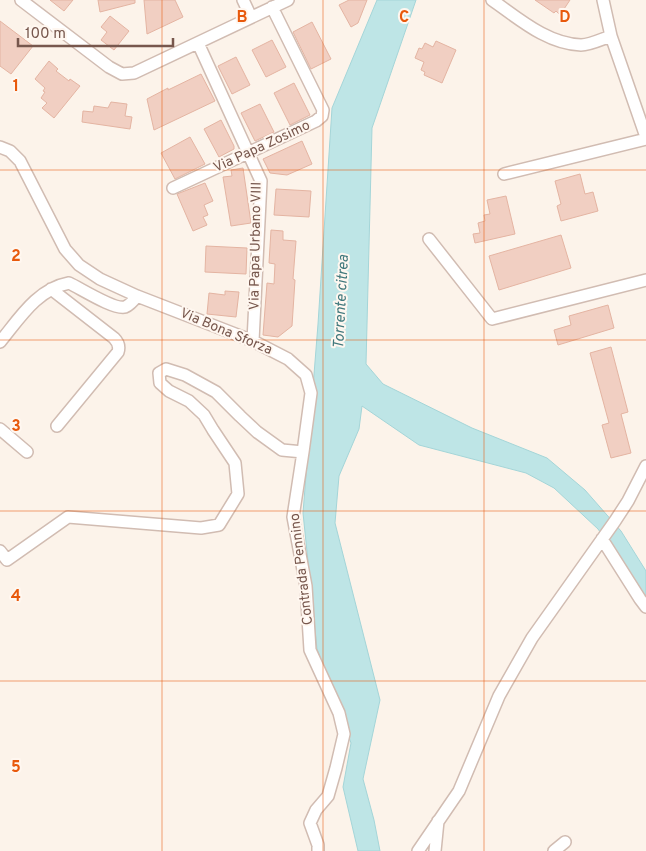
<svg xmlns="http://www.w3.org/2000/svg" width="646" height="851" font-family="Overpass,sans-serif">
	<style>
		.water { fill: #bee5e6; stroke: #a4d5d8 }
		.building { fill: #f1cfc2; stroke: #e4b4a2 }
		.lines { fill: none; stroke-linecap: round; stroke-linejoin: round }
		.minor-casing { stroke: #d1bcb2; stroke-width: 14 }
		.minor { stroke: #fff; stroke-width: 11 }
		.grid { fill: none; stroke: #e8590c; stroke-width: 1; stroke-opacity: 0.55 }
		.labels { text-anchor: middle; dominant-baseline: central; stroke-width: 4; stroke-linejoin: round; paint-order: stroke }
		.street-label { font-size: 14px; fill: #77574d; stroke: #fff7f0 }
		.water-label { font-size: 15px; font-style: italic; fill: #40787c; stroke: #fff7f0 }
		.grid-label { font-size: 16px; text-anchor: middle; font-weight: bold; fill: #e8590c; stroke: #fff7f0; stroke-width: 4; stroke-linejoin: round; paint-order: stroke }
	</style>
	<rect width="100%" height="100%" fill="#fcf3ea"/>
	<path class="water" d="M377,0H416L372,128L366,364L383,384L472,428L547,458L585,490L621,531L646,571V598L598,529L554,488L526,473L419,445L362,406L359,429L339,476L335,523L380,700L363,779L374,820L380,851H358L343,787L351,743L317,649L303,513L318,324L332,108Z"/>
	<path class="building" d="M50,0H73L64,11Z
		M98,0H135V3L100,12Z
		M144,0H175L183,17L147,34Z
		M349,0H367L358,23L351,27L339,5Z
		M535,0H570L560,15L556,11L554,13Z
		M110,16L129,31L114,50L101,40L107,32L101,27Z
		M0,21L33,46L11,74L0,66Z
		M312,22L331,59L311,69L293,32Z
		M272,40L286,67L266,77L252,50Z
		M436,41L456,50L442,83L424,75L425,72L421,70L424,62L415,58L419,48L422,49L425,43L433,47Z
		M236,57L250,85L232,94L218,66Z
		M49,61L58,69L56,71L69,81L70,79L80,86L54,118L42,108L47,103L41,98L45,92L43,91L45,88L35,79Z
		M201,74L215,101L154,130L147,99L168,88V90Z
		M294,83L310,115L290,125L274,93Z
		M111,102L127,104L125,116L132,117L130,129L82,122L83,111L93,112L94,106L108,108Z
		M260,104L274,132L255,141L241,113Z
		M221,120L234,146V149L219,157L204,129Z
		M190,137L205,164L175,179L161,153Z
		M302,141L312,164L287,175L270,173L263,159Z
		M243,168L251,223L231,226L223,177L232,176L231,170Z
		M580,174L585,194L593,192L598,211L561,221L557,206L561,204L555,181Z
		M205,183L213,201L204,205L208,215L203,217L207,225L193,231L177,194Z
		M276,189L311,191L309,217L274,215Z
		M506,196L515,234L475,243L473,234L480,233L478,223L485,221L484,215L490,214L487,200Z
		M271,230L283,231V240L296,241L293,279L295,280L292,326L278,337L263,335L267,283L274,284L275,264L269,263Z
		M561,235L571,268L499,290L489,256Z
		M206,246L247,248L246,274L205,272Z
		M225,291L239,292L236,317L207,314L209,293L225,295Z
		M608,305L614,328L558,345L554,330L571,325L569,316Z
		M611,347L628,412L621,414L631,453L611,458L602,425L609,423L590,353Z"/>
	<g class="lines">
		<g class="minor-casing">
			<path id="minor" d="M21,0L109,67L122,74L134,73L288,0
				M243,0L251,17
				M492,0C518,18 547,44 581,45C590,45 602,39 611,36
				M603,0L611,36L646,137
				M198,43L261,181L253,341
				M0,147L10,151L20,161L65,249L79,265L100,279L137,296L253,341L288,359L306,375L311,393L303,452L282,450L257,432L240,416L216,392L185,375L166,369L159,373L160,383L169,391L189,401L204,415L213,430L235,463L238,494L219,525L201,528L68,517L7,560L0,551
				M504,174L646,139
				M173,188L316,121L322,116L323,110L272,7
				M429,239L492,319L646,280
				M51,289L114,338C118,342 120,346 118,352L57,426
				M0,342C19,319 37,289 69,283C80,288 114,310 125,307C130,305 134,300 137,296
				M0,429L27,452
				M303,452L293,517L306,586L310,650L339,713L344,734L336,768L328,796L316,810L310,823L318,845V851
				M602,539L640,599L646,607
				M418,851L459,791L499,696L532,638L615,521L628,501L646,466
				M435,851L438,821
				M554,851L565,842"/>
		</g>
		<use href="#minor" class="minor"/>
	</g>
	<path class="grid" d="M162,0V851M323,0V851M484,0V851M0,170H646M0,340H646M0,511H646M0,681H646"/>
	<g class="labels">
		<g class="street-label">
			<text transform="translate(262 147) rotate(-25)">Via Papa Zosimo</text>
			<text transform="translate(256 246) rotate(-89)">Via Papa Urbano VIII</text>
			<text transform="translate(226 332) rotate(23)">Via Bona Sforza</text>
			<text transform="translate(302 569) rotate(-97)">Contrada Pennino</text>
		</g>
		<g class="water-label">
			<text transform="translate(342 302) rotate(-87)">Torrente citrea</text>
		</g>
	</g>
	<g class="grid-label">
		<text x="242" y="22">B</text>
		<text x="404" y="22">C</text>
		<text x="565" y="22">D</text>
		<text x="16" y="91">1</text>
		<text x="16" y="261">2</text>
		<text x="16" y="431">3</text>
		<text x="16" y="601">4</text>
		<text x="16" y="772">5</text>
	</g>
	<path d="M18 38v8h155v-8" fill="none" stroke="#77574d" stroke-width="2.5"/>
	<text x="25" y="38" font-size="15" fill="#77574d" stroke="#fff7f0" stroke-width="4" paint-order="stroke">100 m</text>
</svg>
